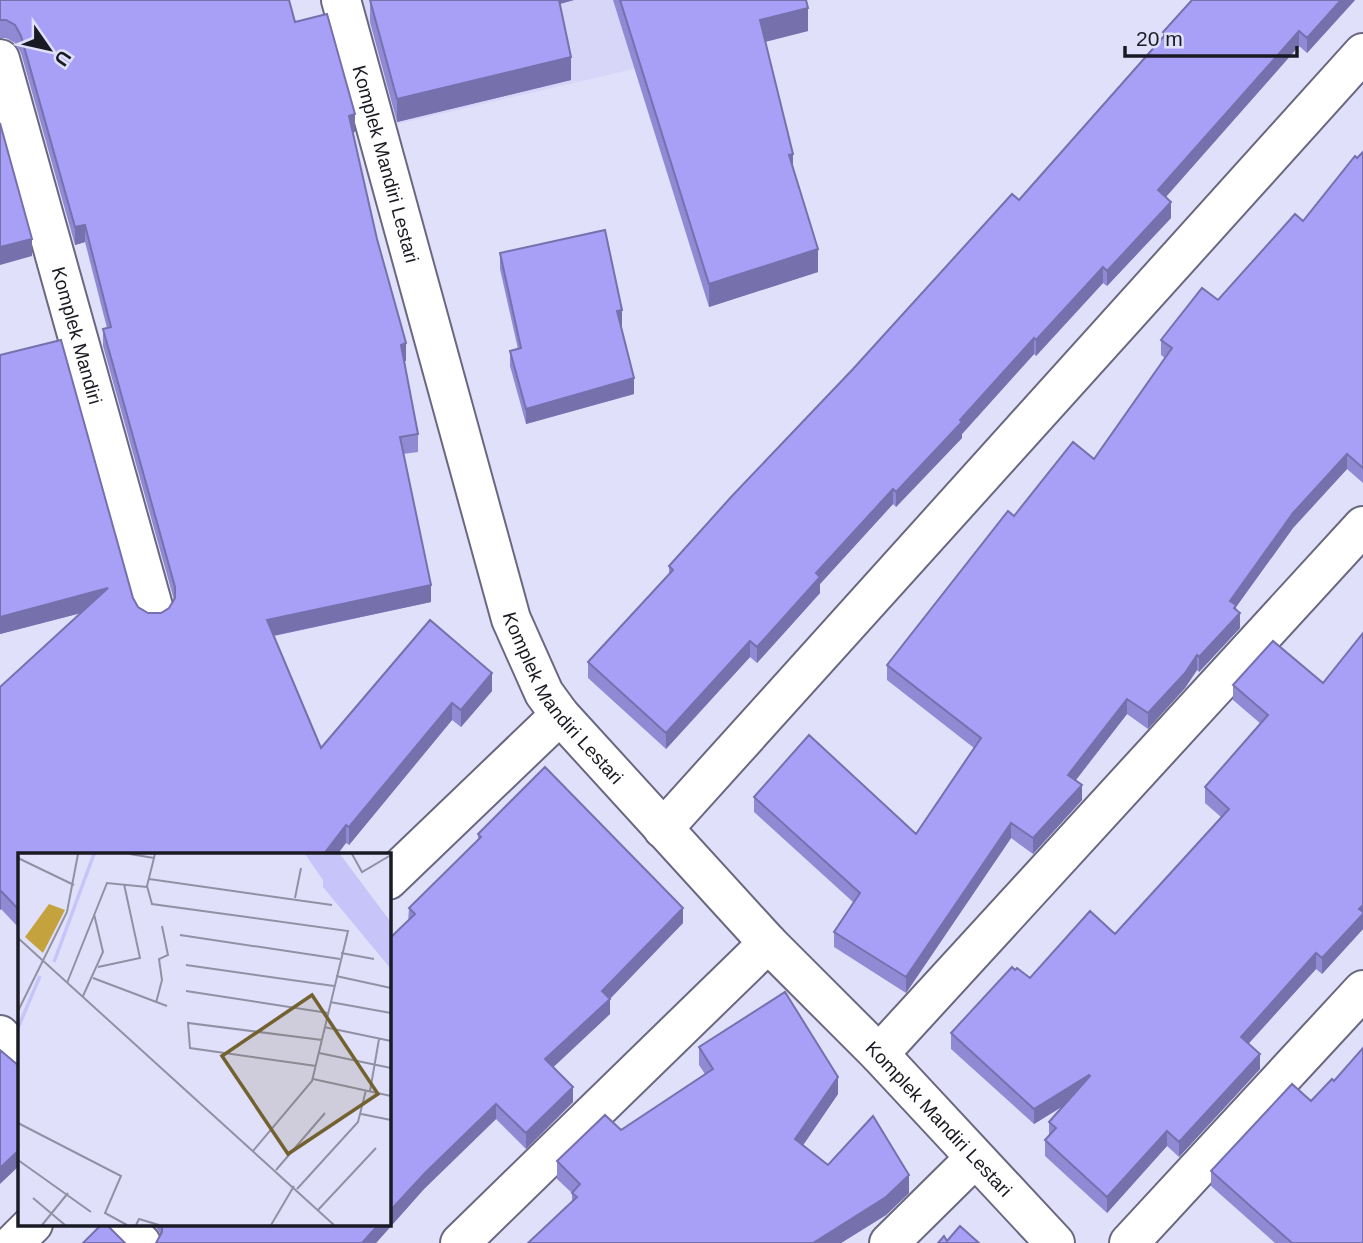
<svg xmlns="http://www.w3.org/2000/svg" width="1363" height="1243" font-family="Arial,sans-serif">
	<style>
		.built { fill: #d7d6f8 }
		.lines { fill: none; stroke-linecap: round; stroke-linejoin: round }
		.street-casing { stroke: #696880; stroke-width: 42 }
		.street { stroke: #fff; stroke-width: 38 }
		.wall { fill: #908ad4 }
		.shaded-wall { fill: #7670ad }
		.building { fill: #a8a0f7; stroke: #7670ad; stroke-width: 2 }
		.labels { text-anchor: middle; dominant-baseline: central; stroke-width: 7; stroke-linejoin: round; paint-order: stroke }
		.street-label { font-size: 19px; fill: #1a1a24; stroke: #e0e0fb }
		.inset-river { fill: none; stroke: #c7c4fa; stroke-width: 3.5 }
		.inset-road { fill: none; stroke: #9191a5; stroke-width: 2 }
		.view { fill: #736230; fill-opacity: 0.15; stroke: #736230; stroke-width: 3.5 }
		.inset-edge { fill: none; stroke: #1a1a24; stroke-width: 3.5 }
	</style>
	<rect width="100%" height="100%" fill="#e0e0fb"/>
	<path class="built" d="M354,0H772L783,34L393,125Z"/>
	<g class="lines">
		<g class="street-casing">
			<g id="street">
				<path id="s1" d="M341,0L511,619L544,693L560,715L768,943L879,1054L1055,1243"/>
				<path id="s2" d="M0,59L154,610"/>
				<path d="M663,829L1363,53"/>
				<path d="M388,880L560,715"/>
				<path d="M0,1035L19,1055"/>
				<path d="M879,1054L1363,526"/>
				<path d="M121,1224L141,1243"/>
				<path d="M14,1243L33,1224"/>
				<path d="M460,1243L768,943"/>
				<path d="M889,1243L975,1158"/>
				<path d="M1129,1243L1363,990"/>
			</g>
		</g>
		<use href="#street" class="street"/>
	</g>
	<path class="wall" d="M0,0L295,22L355,132H353L377,239L406,361H404L418,434V452L403,454L431,602L274,636L321,748L430,620L492,691L461,727L452,720L349,845L346,843L19,855V928L1,909L0,910V687L81,613L0,634V355L138,607L148,613H161L169,608L174,600L103,346V329L107,328L85,242L75,245L21,53L15,43L6,38H0Z
		M370,0H574L560,4L571,80L397,122L370,22Z
		M613,0H806L808,31L765,42L793,169L818,272L709,307Z
		M1355,0L1307,53L1299,46L1165,197L1171,218L1107,286L1103,283L1036,356L1034,354L962,434V438L896,507L893,504L820,584V593L757,663L750,657L666,749L588,678V662L669,574V566L1019,200L1163,36V32Z
		M1363,152V483L1347,469L1293,528L1236,607L1240,628L1199,672L1197,670L1185,688L1148,729L1127,714L1076,780L1082,800L1033,854L1011,838L906,993L834,947V932L853,902L754,812V797L916,834L974,748L887,680V665L1014,516L1094,459L1165,358L1161,355V340L1218,300L1303,221Z
		M500,253L622,326H621L634,394L526,424L510,366V351L518,349L500,269Z
		M1363,633V929L1322,974L1316,969L1248,1044L1260,1069L1179,1157L1167,1146L1107,1213L1045,1156V1140L1049,1136V1122L1063,1106L1034,1124L951,1049V1033L1015,970L1030,978L1115,934L1221,817L1205,803V787L1261,724L1233,700V685L1323,683Z
		M478,834L683,923L610,998V1014L553,1067L573,1102L526,1149L496,1119L424,1189L376,1243H156L161,1235L156,1227L152,1224H388L409,908L478,841Z
		M699,1047L838,1094L803,1145L828,1165L909,1193L886,1215L841,1243H528L572,1201V1193L557,1179V1161L621,1130L705,1074L699,1065Z
		M1211,1171L1363,1243H1275L1211,1186Z"/>
	<path class="shaded-wall" d="M555,0H574L555,5Z
		M1341,0H1355L1307,53V38Z
		M808,8V31L760,43V20Z
		M1299,31V46L1158,206V190Z
		M571,57V80L397,122V99Z
		M355,114V132L349,133V116Z
		M793,154V177L789,155Z
		M1171,202V218L1107,286V271Z
		M85,225V242L75,245V227Z
		M32,239V256L0,265V247Z
		M818,249V272L709,307V284Z
		M1103,267V283L1036,356V340Z
		M622,310V326L617,327V311Z
		M1034,338V354L962,434V438L896,507V492Z
		M406,343V361L401,362V345Z
		M634,378V394L526,424V409Z
		M1347,454V469L1293,528L1236,607V617L1240,613V628L1199,672V657L1230,601L1293,513Z
		M893,489V504L820,584V593L757,663V647L816,573Z
		M431,585V602L267,637V620Z
		M108,588V606L0,634V617Z
		M750,641V657L666,749V733Z
		M1197,655V670L1185,688L1148,729V713Z
		M492,673V691L461,727V710Z
		M1127,699V714L1068,790V775Z
		M452,703V720L349,845V827Z
		M1082,785V800L1033,854V838Z
		M1011,823V838L906,993V977Z
		M346,825V843L337,855H323Z
		M1,891V909L0,910V892Z
		M1363,905V929L1322,974V958Z
		M683,908V923L609,1000L610,999V1014L545,1075V1059L602,991Z
		M1316,953V969L1241,1052V1037Z
		M1260,1054V1069L1179,1157V1142Z
		M1089,1075V1090L1034,1124V1109Z
		M838,1077V1094L795,1157V1139Z
		M573,1087V1102L526,1149V1133Z
		M496,1104V1119L424,1189L376,1243H362L379,1224H388V1213L424,1174Z
		M1167,1131V1146L1107,1213V1197Z
		M19,1150V1166L0,1184V1168Z
		M909,1175V1193L886,1215L841,1243H813Z"/>
	<path class="building" d="M0,0H289L295,22L327,14L355,114L349,116L377,239L406,343L401,345L418,434L400,437L431,585L267,620L321,748L430,620L492,673L461,710L452,703L349,827L346,825L323,855H19V910L1,891L0,892V687L108,588L0,617V355L61,340L133,598L138,607L148,613H161L169,608L175,598V587L103,329L111,327L85,225L75,227L21,36L15,25L6,20H0Z
		M370,0H559L571,57L397,99Z
		M620,0H806L808,8L760,20L793,154L789,155L818,249L709,284Z
		M1192,0H1341L1307,38L1299,31L1158,190L1171,202L1107,271L1103,267L1036,340L1034,338L960,420L962,422L896,492L893,489L816,573L820,577L757,647L750,641L666,733L588,662L673,570L669,566L732,496L853,369L1012,194L1019,200L1166,34L1163,32Z
		M0,123L32,239L0,247Z
		M1363,152V468L1347,454L1293,513L1230,601L1236,605L1234,608L1240,613L1199,657L1197,655L1185,673L1148,713L1127,699L1068,775L1082,785L1033,838L1011,823L906,977L834,932L860,893L754,797L809,735L916,834L981,738L887,665L1008,511L1014,516L1073,442L1094,459L1172,348L1161,340L1202,288L1218,300L1295,214L1303,221L1355,156L1357,158Z
		M605,230L622,310L617,311L634,378L526,409L510,351L521,348L500,253Z
		M1363,633V905L1359,909L1363,912V914L1322,958L1316,953L1241,1037L1260,1054L1179,1142L1167,1131L1107,1197L1045,1140L1056,1128L1049,1122L1090,1076L1089,1075L1034,1109L951,1033L1012,967L1015,970L1017,968L1030,978L1090,911L1115,934L1229,809L1205,787L1268,715L1233,685L1273,641L1323,683Z
		M545,767L683,908L602,991L610,999L545,1059L573,1087L526,1133L496,1104L424,1174L388,1213V940L415,914L409,908L481,837L478,834Z
		M785,992L838,1077L795,1139L828,1165L873,1116L909,1175L886,1197L813,1243H528L577,1197L572,1193L580,1184L557,1161L605,1115L621,1130L713,1069L699,1047Z
		M1363,1048V1243H1292L1211,1171L1292,1084L1311,1101L1332,1079L1334,1081Z
		M0,1050L19,1066V1150L0,1168Z
		M102,1224H106L125,1243H83Z
		M162,1224H379L362,1243H156L162,1232Z
		M960,1226L979,1243H938L944,1236L947,1241Z"/>
	<g class="labels">
		<g class="street-label">
			<text stroke="none"><textPath href="#s1" startOffset="170">Komplek Mandiri Lestari</textPath></text>
			<text stroke="none"><textPath href="#s2" startOffset="287">Komplek Mandiri</textPath></text>
			<text stroke="none"><textPath href="#s1" startOffset="737">Komplek Mandiri Lestari</textPath></text>
			<text stroke="none"><textPath href="#s1" startOffset="1304">Komplek Mandiri Lestari</textPath></text>
		</g>
	</g>
	<g transform="translate(18 853)">
		<rect width="373" height="373" fill="#e0e0fb"/>
		<path d="M31,51L47,57L25,100L7,84Z" fill="#c4a33e"/>
		<path d="M287,1H322L366,60L373,69V116L305,34V27Z" fill="#c7c4fa"/>
		<path class="inset-river" d="M36,109L76,1M0,175L22,123"/>
		<path class="inset-road" d="M112,1L136,5M137,1L129,33L134,51L330,78L294,228L235,298M334,1L344,19L373,2M0,5L56,32M131,26L314,52M277,45L283,15M162,82L322,106M0,85L316,372M323,100L356,106M168,112L316,133M80,114L122,105L106,31M318,123L373,135M75,125L149,153M49,130L89,30L129,34M168,138L310,160M65,143L85,99L76,61M312,149L373,160M138,150L144,127L141,106L150,102L144,73M0,158L49,59L60,1M306,174L373,188M301,200L373,215M298,213L172,195L170,170L304,187M295,226L373,243M352,238L361,186M343,261L373,267M0,270L103,323L87,360L109,372M0,307L73,359M258,317L307,260M279,336L340,269L348,237M15,345L47,372M300,357L358,295M24,372L50,340M118,372L121,366L141,372M253,372L276,333"/>
		<path class="view" d="M294,142L360,241L270,301L204,203Z"/>
		<rect width="373" height="373" class="inset-edge"/>
	</g>
	<g transform="translate(49 49) rotate(124)" stroke="#e0e0fb" stroke-width="5" paint-order="stroke">
	<path d="M0-5L12 26L0 18L-12 26Z" fill="#1a1a24"/>
	<text y="-10" font-size="19" font-weight="bold" text-anchor="middle" fill="#1a1a24">U</text>
	</g>
	<path d="M1125 46v10h172v-10" fill="none" stroke="#1a1a24" stroke-width="3.5"/>
	<text x="1136" y="46" font-size="21" fill="#1a1a24" stroke="#e0e0fb" stroke-width="5" paint-order="stroke">20 m</text>
</svg>
